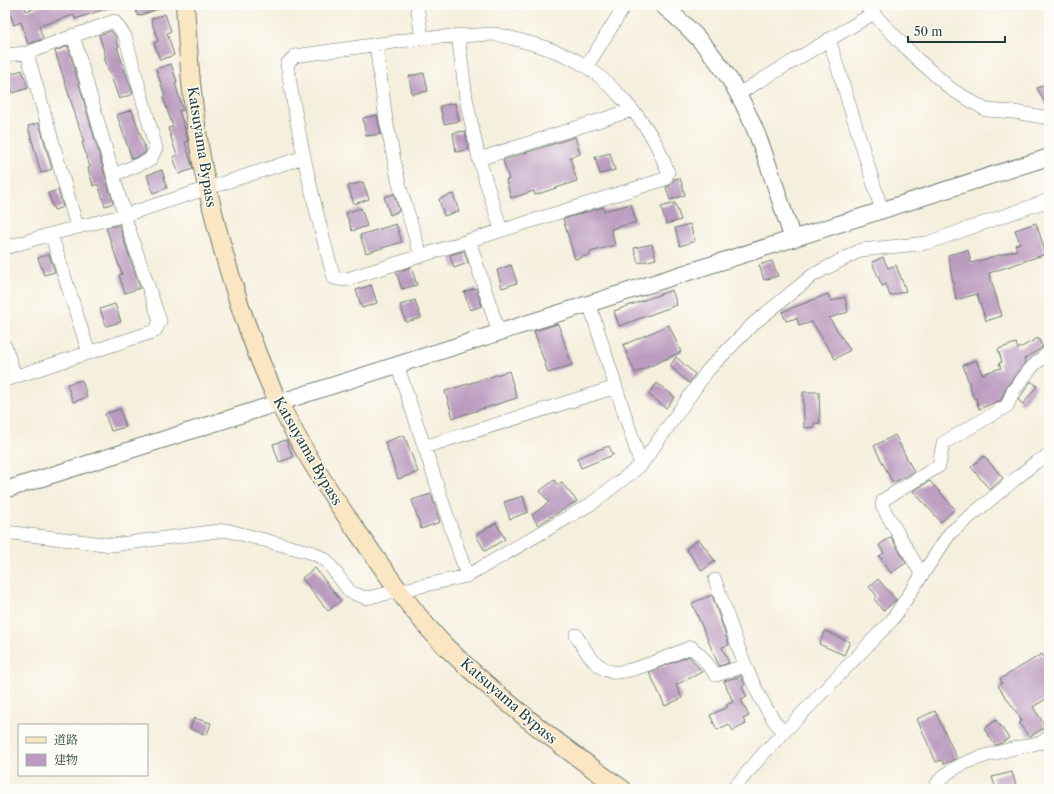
<svg xmlns="http://www.w3.org/2000/svg" width="1054" height="794" font-family="'Libre Caslon Text','Noto Serif JP',serif">
	<style>
		.building { fill: #bb9bbf }
		.lines { fill: none; stroke-linecap: round; stroke-linejoin: round }
		.minor-casing { stroke: #6a7b6f; stroke-width: 14 }
		.tertiary-casing { stroke: #6a7b6f; stroke-width: 18 }
		.secondary-casing { stroke: #6a7b6f; stroke-width: 20 }
		.minor { stroke: #fff; stroke-width: 13 }
		.tertiary { stroke: #fff; stroke-width: 16 }
		.secondary { stroke: #fbe6c4; stroke-width: 18 }
		.labels { text-anchor: middle; dominant-baseline: central; stroke-width: 3; stroke-linejoin: round; paint-order: stroke }
		.street-label { font-size: 14px; fill: #1f3d34; stroke: #fdfcf7 }
	</style>
	<rect width="100%" height="100%" fill="#fdfcf7"/>
	<filter id="ink" filterUnits="userSpaceOnUse"><feTurbulence type="fractalNoise" baseFrequency=".025" numOctaves="2"/><feDisplacementMap in="SourceGraphic" scale="8" xChannelSelector="R" yChannelSelector="G"/><feConvolveMatrix kernelMatrix="1 2 1 2 8 2 1 2 1" color-interpolation-filters="sRGB"/></filter>
	<filter id="wash" filterUnits="userSpaceOnUse"><feTurbulence type="fractalNoise" baseFrequency=".012" numOctaves="4" result="noise"/><feDisplacementMap in="SourceGraphic" scale="16" xChannelSelector="R" yChannelSelector="G"/><feGaussianBlur stdDeviation="0.9" result="paint"/><feColorMatrix in="noise" values="0 0 0 0 0 0 0 0 0 0 0 0 0 0 0 0 0 1.4 0 .05"/><feComposite in="paint" operator="in"/></filter>
	<g filter="url(#wash)">
		<rect width="100%" height="100%" fill="#f5efdd"/>
		<g id="blocks">
			<path class="building" d="M15,5H24L26,11L45,5H110L111,7L75,19L74,15L39,26L43,39L28,44L21,22L14,25L8,7Z
				M134,5H165V7L138,16Z
				M165,14L171,31L167,33L174,55L160,60L154,43L158,41L151,19Z
				M111,31L115,36L119,47H117L133,94L119,99L104,57H106L99,35Z
				M68,46L113,203L105,206L98,184L93,186L88,168L90,167L82,142H84L55,51Z
				M171,64L177,82L175,83L183,110L179,111L187,136L188,141L185,142L193,169L179,174L173,157L177,155L168,128L173,127L163,97L165,96L156,69Z
				M22,70L28,88L13,93L8,75Z
				M424,73L428,91L412,94L409,76Z
				M1049,83V110L1037,88Z
				M455,103L459,121L444,124L440,106Z
				M132,110L146,151L144,154L132,159L117,115Z
				M377,115L381,134L366,136L363,118Z
				M39,123L52,169L41,173L28,126Z
				M465,131L469,149L456,152L453,133Z
				M575,137L580,154L570,157L577,181L535,195L534,191L511,198L506,180L509,179L503,160Z
				M610,153L615,170L600,174L595,157Z
				M162,170L167,188L153,193L147,175Z
				M680,178L685,195L670,200L666,187L671,185L674,179Z
				M363,182L369,199L354,204L348,186Z
				M58,190L63,207L54,210L48,193Z
				M394,194L399,211L390,215L384,197Z
				M453,194L459,211L444,216L439,199Z
				M675,203L681,220L666,224L661,207Z
				M631,204L636,222L611,229L615,245L590,252V255L575,259L563,219L603,207L604,211Z
				M361,208L367,226L352,231L346,213Z
				M1036,223L1046,254L989,273L1002,316L986,321L977,294L956,300L948,255L968,250L971,263L1017,250L1015,245L1020,243L1015,230Z
				M396,224L402,242L366,253L360,235Z
				M690,224L695,241L680,246L675,228Z
				M119,225L140,288L125,293L119,275L122,274L106,228Z
				M652,244L656,259L638,263L634,248Z
				M464,251L468,263L454,268L450,255Z
				M49,254L55,272L44,275L38,258Z
				M883,257L888,268L896,265L906,291L890,296L886,284L882,286L872,262Z
				M772,261L778,276L764,280L759,265Z
				M511,265L517,283L502,288L497,270Z
				M411,267L417,285L402,289L396,272Z
				M371,285L377,303L362,308L356,290Z
				M476,288L482,306L470,310L464,292Z
				M672,290L677,305L619,326L614,311Z
				M828,294L831,301L845,297L848,312L829,318L850,350L835,359L812,322L799,326L797,318L786,321L782,312Z
				M415,300L421,318L406,322L400,305Z
				M115,304L121,322L106,326L100,309Z
				M558,324L572,365L548,373L534,331Z
				M669,325L681,352L635,373L623,345Z
				M1038,338L1043,347L1024,359L1025,363L1007,386L1001,400L979,409L976,398L974,399L963,365L976,360L982,374L1001,368L999,363L1002,362L998,349L1016,343L1018,349Z
				M676,357L695,374L689,383L670,366Z
				M509,371L517,398L453,418L445,391Z
				M82,380L87,397L73,402L67,384Z
				M1031,381L1037,386L1023,404L1018,400Z
				M657,383L675,397L666,408L648,394Z
				M803,392H819L820,423H814V427L804,428Z
				M120,409L126,427L111,431L105,414Z
				M404,435L418,472L398,479L385,442Z
				M895,435L914,472L893,483L874,446Z
				M286,440L293,457L279,462L273,444Z
				M609,446L613,455L581,468L577,458Z
				M984,456L1003,478L990,490L971,467Z
				M554,480L558,485L561,482L577,501L538,525L532,515L549,502L540,491Z
				M930,481L955,509L941,522L913,491Z
				M431,494L440,522L421,529L412,500Z
				M523,496L528,512L510,519L504,502Z
				M496,523L505,539L485,551L476,535Z
				M891,537L906,563L891,573L879,556L884,553L879,545Z
				M699,539L715,561L702,571L686,549Z
				M315,568L341,601L328,611L302,578Z
				M878,579L896,600L883,611L874,599L877,596L869,587Z
				M712,595L729,645L722,647L729,663L719,666L692,603Z
				M825,631L850,642L844,655L819,644Z
				M1042,654L1049,666V697L1033,707L1046,727L1029,737L1019,723L1021,721L1019,716L998,686L1002,683L1000,679Z
				M689,656L702,672L676,685L682,698L665,706L649,672Z
				M741,676L745,685L742,687L747,697L741,700L749,716L743,719L746,724L733,731L729,724L717,730L710,715L728,707L726,705L733,702L724,681Z
				M935,711L957,758L944,764L942,760L936,762L917,719Z
				M194,718L211,723L207,735L190,729Z
				M996,720L1009,738L1002,743L995,745L984,729Z
				M1012,772L1017,789H996L992,777Z"/>
		</g>
	</g>
	<g filter="url(#ink)">
		<use href="#blocks" fill-opacity="0" stroke="#6a7b6f" stroke-width="1"/>
		<g class="lines">
			<g class="minor-casing">
				<path id="minor" d="M417,5L422,38
					M865,5L916,58L951,89L986,110L1014,112L1049,118
					M495,34C524,41 562,50 587,67C610,82 643,119 656,144C661,153 664,163 668,172L665,179L344,280L334,278C314,207 298,136 287,64L295,56L422,38Z
					M458,35L466,98L479,159L501,230
					M829,39L882,211
					M376,45L386,120L399,184L421,256
					M27,53L77,227
					M5,55L27,53L114,21L125,36L156,148L150,160L113,175
					M587,66L625,5
					M738,94L874,13
					M479,159L632,110
					M51,234L89,353
					M469,240L499,333
					M5,248L51,234L125,215L304,157
					M589,303L641,465
					M5,346L15,376
					M397,364L467,576
					M5,380L155,331L160,321L128,227L73,35
					M424,447L616,387
					M5,532L112,545L226,530L313,553L326,560L350,592L366,598L467,576L591,504L641,465L708,370L753,324L813,275L861,250L927,243L1049,200
					M922,575L882,506L883,500L939,466L943,443L1007,406L1013,391L1032,367L1049,352
					M715,580C734,633 748,688 783,733
					M576,635C584,649 595,668 612,672C628,675 674,654 691,647L701,656L716,675L745,666
					M733,789L763,754L892,620L950,533L1036,462L1049,456
					M934,789C948,758 1011,750 1042,742L1049,737"/>
			</g>
			<g class="tertiary-casing">
				<path id="tertiary" d="M662,5C692,29 720,60 738,94C763,139 776,191 793,239
					M5,490L1049,157"/>
			</g>
			<g class="secondary-casing">
				<path id="secondary" d="M185,5C189,67 194,131 208,191C217,231 228,270 241,309C252,341 264,374 280,405C304,453 334,500 366,544C391,580 416,617 447,648C501,700 561,747 622,789"/>
			</g>
			<use href="#minor" class="minor"/>
			<use href="#tertiary" class="tertiary"/>
			<use href="#secondary" class="secondary"/>
		</g>
	</g>
	<g class="labels">
		<g class="street-label">
			<text transform="translate(202 147) rotate(81)">Katsuyama Bypass</text>
			<text transform="translate(308 451) rotate(60)">Katsuyama Bypass</text>
			<text transform="translate(509 701) rotate(41)">Katsuyama Bypass</text>
		</g>
	</g>
	<rect width="1054" height="794" fill="none" stroke="#fdfcf7" stroke-width="20"/>
	<rect x="18" y="724" width="130" height="52" fill="#fdfcf7" stroke="#a4b0a9"/>
	<rect x="26" y="737" width="20" height="6" fill="#fbe6c4" stroke="#a4b0a9"/>
	<text x="54" y="744" font-size="12" fill="#1f3d34">道路</text>
	<rect x="26" y="754" width="20" height="12" fill="#bb9bbf" stroke="#a4b0a9"/>
	<text x="54" y="764" font-size="12" fill="#1f3d34">建物</text>
	<path d="M908 36v6h97v-6" fill="none" stroke="#1f3d34" stroke-width="2"/>
	<text x="914" y="36" font-size="12" fill="#1f3d34" stroke="#fdfcf7" stroke-width="3" paint-order="stroke">50 m</text>
</svg>
